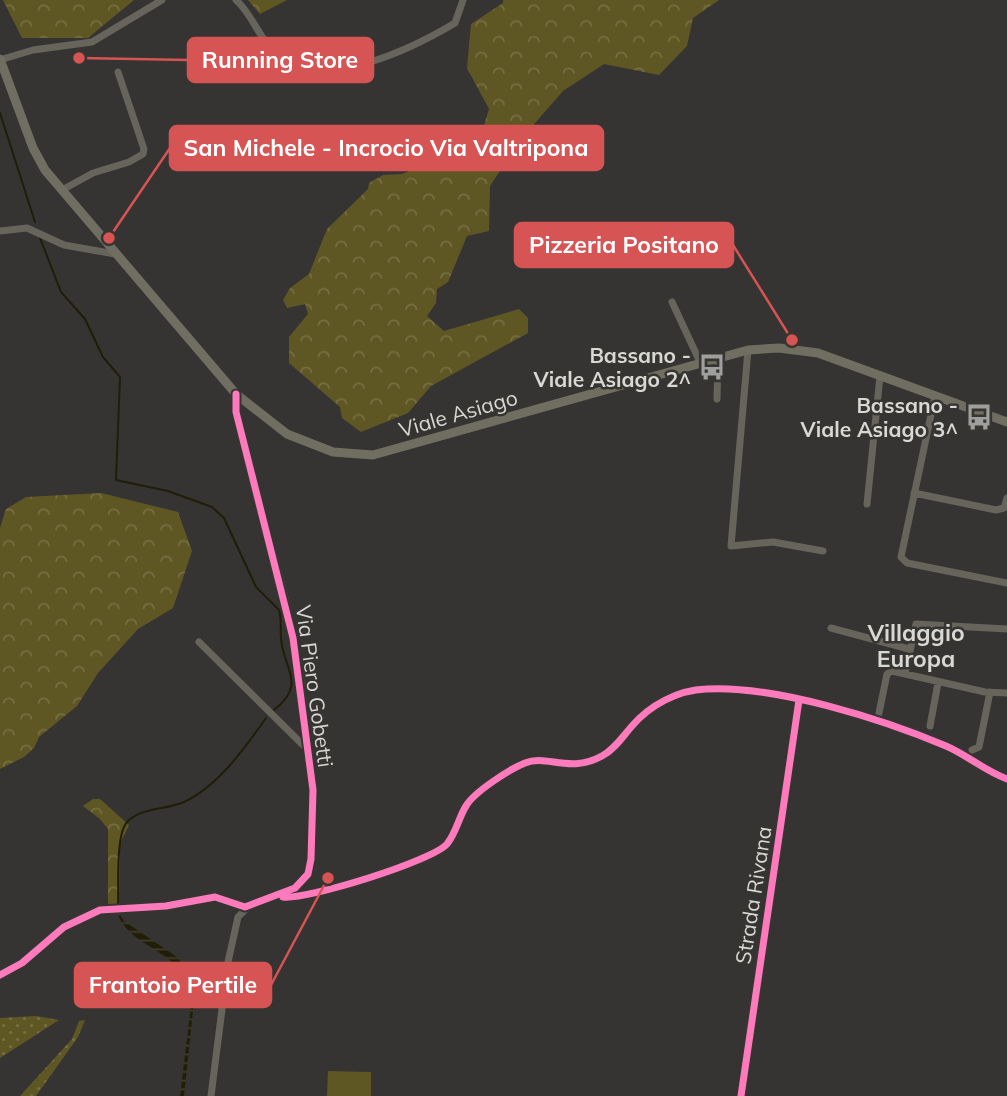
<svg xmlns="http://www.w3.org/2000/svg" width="1007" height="1096" font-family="Mulish,sans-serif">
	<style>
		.grass { fill: url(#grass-dots) }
		.forest { fill: url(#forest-crowns) }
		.garden { fill: #5f5723 }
		.water { fill: url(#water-rules) }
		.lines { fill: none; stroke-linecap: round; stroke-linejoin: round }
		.stream { stroke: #211e08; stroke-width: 2 }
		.minor { stroke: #66645b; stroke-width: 7 }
		.major { stroke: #706e60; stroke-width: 9 }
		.cycleway-casing { stroke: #363532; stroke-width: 11 }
		.cycleway { stroke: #fd7abc; stroke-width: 7 }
		.labels { text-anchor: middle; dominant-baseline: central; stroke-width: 5; stroke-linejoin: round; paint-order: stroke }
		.poi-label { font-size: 21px; font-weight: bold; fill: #d8d8d6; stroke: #363532; text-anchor: end }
		.street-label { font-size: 21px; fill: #d8d8d6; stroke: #363532 }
		.neighbourhood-label { font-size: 23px; font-weight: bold; fill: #d8d8d6; stroke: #363532 }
		.leader { fill: none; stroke: #d65454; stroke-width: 2.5 }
		.callout-dot { fill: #d65454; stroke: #363532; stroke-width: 2.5 }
		.callout { fill: #d65454; stroke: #d65454; stroke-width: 2.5 }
		.callout-label { font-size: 23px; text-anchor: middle; font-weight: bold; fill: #fff }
	</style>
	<defs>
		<pattern id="grass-dots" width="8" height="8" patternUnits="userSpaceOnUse" patternTransform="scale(1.75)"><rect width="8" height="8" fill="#5f5723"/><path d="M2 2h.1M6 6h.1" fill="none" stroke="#756e42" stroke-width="1.8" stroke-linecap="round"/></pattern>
		<pattern id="forest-crowns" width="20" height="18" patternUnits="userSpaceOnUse" patternTransform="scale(1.75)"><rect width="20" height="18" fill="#5f5723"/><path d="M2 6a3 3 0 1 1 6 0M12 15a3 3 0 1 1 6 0" fill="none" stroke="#756e42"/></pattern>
		<pattern id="water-rules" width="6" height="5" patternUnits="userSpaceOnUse" patternTransform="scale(1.75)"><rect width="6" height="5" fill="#211e08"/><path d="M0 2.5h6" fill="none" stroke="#403e2b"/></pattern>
	</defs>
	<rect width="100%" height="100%" fill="#353433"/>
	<path class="grass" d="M36,1016L59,1020L0,1058V1018Z
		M85,1020L78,1037L36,1096H20L72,1039L79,1021Z"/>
	<path class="forest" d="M3,0H134L88,38H22Z
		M248,0H287L260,14Z
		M503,0H719L693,18L687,46L659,75L604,64L563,91L521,139L490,186L489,231L467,236L448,282L437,289L436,303L427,316L444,331L519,309L528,318V333L431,386L408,413L361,432L342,418L340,407L289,363V337L308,314L305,304L287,308L283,300L290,288L309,274L327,229L368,189L369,183L383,175L402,174L479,142L489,109L467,68L471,24L503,3Z
		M101,493L178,512L192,551L173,608L138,629L98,673L77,706L39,737L34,748L24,757L0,769V528L6,509L26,497Z
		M93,799H100L129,825L120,844L119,907H108V829L100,819L83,806Z"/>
	<path class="garden" d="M328,1071L371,1072V1096H327Z"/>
	<path class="water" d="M117,910L124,921L177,957L196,983L184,1096H180L192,997C186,949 123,947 117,910Z"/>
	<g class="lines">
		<path class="stream" d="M0,113L35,222
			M40,238L61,292L85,319L103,357L120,377L116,480L168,491L212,507L224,518L256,587L279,610C282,620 280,629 281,639C284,670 307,684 274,710
			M118,905C119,886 115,833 128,821C143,807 166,810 184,802C218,786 245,748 266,718"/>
		<path class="minor" d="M236,0C253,15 260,41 278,56C323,93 413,48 455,23L463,0
			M0,60L33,50L92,42L162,0
			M62,190L93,173L129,162L143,154L144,149L118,72
			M0,231L27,228L64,245L115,254
			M672,302L700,362
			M748,350L731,546L773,542L823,551
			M935,396L901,557L907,563L1007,583
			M717,399L718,357
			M914,493L996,510L1004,508L1007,498
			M867,504L880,376
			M831,628L909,649
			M199,642L307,749
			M905,674L916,624L1007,629
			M879,713L887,674L892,671L985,692L1007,693
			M930,726L938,683
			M972,750L979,747L990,692
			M273,896C302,900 429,866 447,843C456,833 459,817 466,805C474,792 511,769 526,763C548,754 569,774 603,755C615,749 623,736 632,726C651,705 678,690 706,688C776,685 882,719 946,746C968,755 985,771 1007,779
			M0,975L22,963L64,927L100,910L166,906L215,897L245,907
			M211,1096L228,962L238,917L251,904L287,891L304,881L311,859L313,790L299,665L285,598L236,412V394
			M741,1096L799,700"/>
		<path class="major" d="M0,59L33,148L45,170L236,394L287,434L333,452L373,455L748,350L779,348L818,353L1007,422"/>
		<g class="cycleway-casing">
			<path id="cycleway" d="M283,897C307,900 432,861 447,844C456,833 459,817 466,806C474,792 510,769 525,763C547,754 569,774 602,756C615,749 623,736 632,726C650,705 678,690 706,689C775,685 882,719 946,746C967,755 985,771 1007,779
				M0,975L22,963L64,927L100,910L166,906L215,897L245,907L295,888L308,874L311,859L313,790L293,638L236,412V394
				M741,1096L799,700"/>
		</g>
		<use href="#cycleway" class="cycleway"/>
	</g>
	<defs>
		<g id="bus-bare" transform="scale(2.1)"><path d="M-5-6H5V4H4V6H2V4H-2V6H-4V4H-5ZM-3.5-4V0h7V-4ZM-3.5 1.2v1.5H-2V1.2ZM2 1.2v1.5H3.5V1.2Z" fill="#9f9f9d" stroke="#363532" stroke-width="2.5" paint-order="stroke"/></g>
	</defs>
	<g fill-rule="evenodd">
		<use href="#bus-bare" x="712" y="367"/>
		<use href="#bus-bare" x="979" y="417"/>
	</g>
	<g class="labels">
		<g class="poi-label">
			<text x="691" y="355">Bassano -<tspan x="691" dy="24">Viale Asiago 2^</tspan></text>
			<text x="958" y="405">Bassano -<tspan x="958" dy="24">Viale Asiago 3^</tspan></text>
		</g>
		<g class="street-label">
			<text transform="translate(458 413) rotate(-16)">Viale Asiago</text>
			<text transform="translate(315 686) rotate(82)">Via Piero Gobetti</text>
			<text transform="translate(753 895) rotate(-81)">Strada Rivana</text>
		</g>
		<g class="neighbourhood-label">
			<text x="916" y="632">Villaggio<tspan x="916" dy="26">Europa</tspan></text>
		</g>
	</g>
	<path class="leader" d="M79 58L188 60M109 238L170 148M792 340L733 245M328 878L271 985"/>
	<g class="callout-dot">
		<circle cx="79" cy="58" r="7"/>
		<circle cx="109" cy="238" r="7"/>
		<circle cx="792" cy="340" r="7"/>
		<circle cx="328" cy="878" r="7"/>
	</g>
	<g class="callout">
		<rect x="188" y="38" width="185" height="44" rx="7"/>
		<rect x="170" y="126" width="433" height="44" rx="7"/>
		<rect x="515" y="223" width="218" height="44" rx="7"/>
		<rect x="75" y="963" width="196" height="44" rx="7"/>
	</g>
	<g class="callout-label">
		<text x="280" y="68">Running Store</text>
		<text x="386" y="156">San Michele - Incrocio Via Valtripona</text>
		<text x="624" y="253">Pizzeria Positano</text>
		<text x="173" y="993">Frantoio Pertile</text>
	</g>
</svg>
